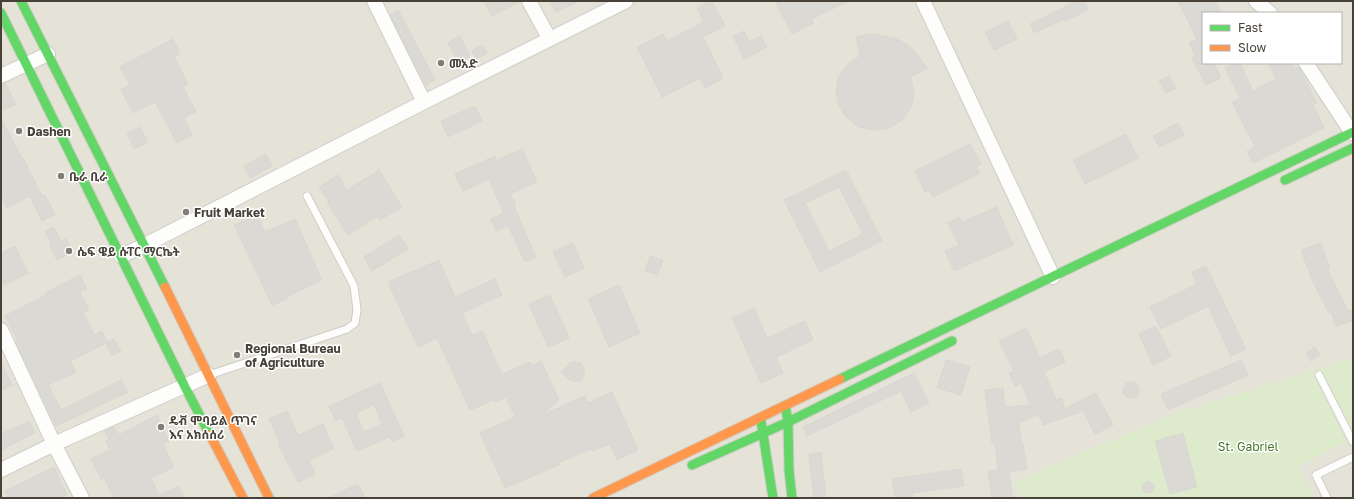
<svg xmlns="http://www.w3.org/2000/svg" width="1354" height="499" font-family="'Golos Text','Noto Sans Ethiopic',sans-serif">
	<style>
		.residential { fill: #e5e2d8; fill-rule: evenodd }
		.green { fill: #ddebcc }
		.building { fill: #dbd9d3; stroke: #d9d7d1; fill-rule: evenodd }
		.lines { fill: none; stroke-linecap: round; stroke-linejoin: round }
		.lane-casing { stroke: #cfcdc8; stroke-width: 9 }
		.street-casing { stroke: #cfcdc8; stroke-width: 16 }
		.fast-casing { stroke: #d0cdc2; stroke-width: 11 }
		.slow-casing { stroke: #d0cdc2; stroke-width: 11 }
		.lane { stroke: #fdfdfc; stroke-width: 7 }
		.street { stroke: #fdfdfc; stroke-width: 14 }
		.fast { stroke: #63d668; stroke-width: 9 }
		.slow { stroke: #ff974d; stroke-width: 9 }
		.poi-dot { fill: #827e76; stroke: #fff; stroke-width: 1.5 }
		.labels { text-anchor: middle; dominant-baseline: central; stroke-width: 3; stroke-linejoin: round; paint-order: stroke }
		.poi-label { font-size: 12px; font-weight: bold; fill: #474137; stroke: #fff; text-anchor: start }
		.park-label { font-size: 12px; fill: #45782b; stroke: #fff }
	</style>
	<rect width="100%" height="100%" fill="#f1f0eb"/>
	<path class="residential" d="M1,1H1353V498H1ZM1203,13H1341V63H1203Z"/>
	<path class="green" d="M1353,358V439L1298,467L1314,498H1019L1016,481L1174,414Z"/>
	<path class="building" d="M484,1H521L492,16Z
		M550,1H579L556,12Z
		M711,1H712L725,26L703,37L723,78L705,88L700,78L662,97L637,47L663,34L667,41L704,22L697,8Z
		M775,1H848L812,19L814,23L792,34Z
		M1077,1H1084L1088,10L1065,21L1064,19L1034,33L1030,24Z
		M1178,1H1215L1221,13H1203V63H1214L1221,78L1206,85L1192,58L1195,56L1189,43L1197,39Z
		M398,10L435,80L426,85L390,15Z
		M1008,21L1017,39L994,50L985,32Z
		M744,31L749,42L761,36L767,47L744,59L733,36Z
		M871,34L894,38L901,41L913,49L927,68L911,77L914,93L911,107L902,120L889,128L874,130L859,127L847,118L839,106L836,91L839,76L848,64L860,56L856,37Z
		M460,36L470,56L459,63L448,43Z
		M173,39L180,54L174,57L188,84L183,87L196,112L184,118L192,135L177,143L155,102L133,113L121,90L130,85L120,67Z
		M482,45L487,53L476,59L472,51Z
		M1235,63H1240L1253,91L1276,79L1268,63H1291L1294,69L1299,67L1317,103L1313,105L1324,128L1253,163L1247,151L1255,147L1232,102L1240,98L1225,68Z
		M1169,76L1176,88L1166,93L1159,81Z
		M5,83L16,104L1,111V84Z
		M475,106L482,121L448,137L441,121Z
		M1,118L22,159L23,158L42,196L45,195L55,214L42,221L30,196L7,208L1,197Z
		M1178,123L1184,135L1159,147L1153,136Z
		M140,127L148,142L134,149L127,133Z
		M1126,134L1138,158L1085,184L1073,160Z
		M970,144L981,164L977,166L980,173L933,197L929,190L925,192L915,171Z
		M522,149L537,182L510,194L516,205L514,206L536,257L525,262L508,226L496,231L491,219L504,213L489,179L463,191L455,174L495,156L497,160Z
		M266,154L272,166L250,178L244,166Z
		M379,170L402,207L380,220L378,216L348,235L327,202L329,201L319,187L338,175L347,190Z
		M846,170L882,241L820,272L784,200ZM839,187L863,234L829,251L805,203Z
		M997,207L1013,245L954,271L945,251L959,245L948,223L960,217L962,222Z
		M257,215L265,232L295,219L322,280L286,297L287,299L272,305L234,225Z
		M54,227L61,241L66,239L73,252L57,260L50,246L52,245L45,231Z
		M399,235L408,249L372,271L364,257Z
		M573,243L584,268L565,277L553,252Z
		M1321,243L1330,268L1327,269L1348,311L1353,310V321L1336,326L1331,312L1329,313L1312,280L1301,250Z
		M15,246L28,273L4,285L1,279V253Z
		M650,256L663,260L658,275L645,271Z
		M439,260L455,297L495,279L502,295L462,313L472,335L482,331L502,374L530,362L532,366L541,361L559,400L542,415L585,396L588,403L612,392L638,450L617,460L610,444L592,451L591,449L558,463L559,465L505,488L480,433L515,417L506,397L495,402L494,400L470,410L437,338L418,347L388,282Z
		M1206,266L1246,349L1231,356L1208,306L1161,329L1150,307L1197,284L1192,272Z
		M80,275L87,289L80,292L89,310L83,313L94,335L102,331L107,342L114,339L121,351L112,356L106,343L70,361L76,372L48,385L61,410L121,380L128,392L56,426L16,342L18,341L5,316L46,295L45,293Z
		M619,285L640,333L609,347L588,299Z
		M550,295L569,338L548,347L529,304Z
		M754,308L767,338L805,321L813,340L776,357L783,373L761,383L732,318Z
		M1156,326L1171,356L1153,365L1139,334Z
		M1026,328L1040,358L1059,349L1065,362L1044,372L1056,400L1061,398L1065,409L1096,393L1113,425L1095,434L1083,411L1043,425L1039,414L1019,423L1021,444H1023L1027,469L1009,472L1013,498H992L988,471L998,470L995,443L992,444L985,390L1003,388L1005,407L1030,405L1021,383L1015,386L1009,373L1014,371L999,341Z
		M1315,347L1320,355L1311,361L1306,353Z
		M946,360L970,367L961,395L937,388Z
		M1241,360L1248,375L1168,410L1161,394Z
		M573,362L581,363L585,370L583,378L579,382L569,380L561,372L570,363Z
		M1,363L12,385L1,390Z
		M914,373L929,403L911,412L901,391L807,436L803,427Z
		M1123 390a8 8 0 1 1 16 0a8 8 0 1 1-16 0Z
		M380,383L404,436L392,442L390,437L357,451L342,418L335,420L329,406ZM374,405L382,424L364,432L356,413Z
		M287,411L298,435L323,424L334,449L309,460L315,474L298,482L291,468H290L278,443H280L269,419Z
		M157,415L169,441L163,444L174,467L151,478L159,495L179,486L185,498H114L104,478L101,479L91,459L110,450L106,441L109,439L105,431L114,427L119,435Z
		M29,421L35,433L1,450V434Z
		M1183,433L1197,487L1170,494L1155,441Z
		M821,452L826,498H814L809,454Z
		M54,467L67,495L62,498H8L5,491Z
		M961,469L964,486L912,493L913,498H895L892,479Z
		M1148,481L1155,486L1152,492L1148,493L1143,491L1142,487L1144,483Z
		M358,484L365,498H328Z"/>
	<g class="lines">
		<g class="lane-casing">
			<path id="lane" d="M209,375L347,329L355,323L357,310L354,286L307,196
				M1319,375L1353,442
				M1327,498L1316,475L1353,457"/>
		</g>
		<g class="street-casing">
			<path id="street" d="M374,1L424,102
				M529,1L549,38
				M923,1L1053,277
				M1256,1L1270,13
				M1306,63L1352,133
				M1,76L48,54
				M121,256L145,245L424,102L626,1
				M1,330L54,444L82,498
				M1,470L54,444L209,375"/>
		</g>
		<g class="fast-casing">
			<path id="fast" d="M21,1L165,287
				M1,13L184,385L210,435
				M1285,180L1353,148
				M840,379L1353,132
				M786,410L788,422L789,470L792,498
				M761,421L773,498
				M692,465L788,422L952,341"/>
		</g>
		<g class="slow-casing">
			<path id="slow" d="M165,287L269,498
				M210,435L243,498
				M593,498L840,379"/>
		</g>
		<use href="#lane" class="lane"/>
		<use href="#street" class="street"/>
		<use href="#fast" class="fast"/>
		<use href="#slow" class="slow"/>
	</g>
	<g class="poi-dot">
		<circle cx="441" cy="63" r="4"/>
		<circle cx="19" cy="131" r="4"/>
		<circle cx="61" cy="176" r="4"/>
		<circle cx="186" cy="212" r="4"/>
		<circle cx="69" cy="251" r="4"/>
		<circle cx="237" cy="355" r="4"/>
		<circle cx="161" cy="427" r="4"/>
	</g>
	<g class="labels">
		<g class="poi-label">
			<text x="449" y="63">መአድ</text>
			<text x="27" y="131">Dashen</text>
			<text x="69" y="176">ቤራ ቢራ</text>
			<text x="194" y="212">Fruit Market</text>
			<text x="77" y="251">ሴፍ ዌይ ሱፐር ማርኬት</text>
			<text x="245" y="348">Regional Bureau<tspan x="245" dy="14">of Agriculture</tspan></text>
			<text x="169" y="420">ዴቭ ሞባይል ጥገና<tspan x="169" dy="14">እና አክሰሰሪ</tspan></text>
		</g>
		<g class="park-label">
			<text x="1248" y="446">St. Gabriel</text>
		</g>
	</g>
	<rect width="1354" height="499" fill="none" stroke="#474137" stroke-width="4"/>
	<rect x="1202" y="12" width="140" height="52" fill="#ffffff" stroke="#b5b3af"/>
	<rect x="1210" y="25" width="20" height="6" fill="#63d668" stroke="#b5b3af"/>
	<text x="1238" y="32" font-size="12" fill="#474137">Fast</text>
	<rect x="1210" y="45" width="20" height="6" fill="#ff974d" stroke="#b5b3af"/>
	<text x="1238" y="52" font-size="12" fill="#474137">Slow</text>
</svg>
